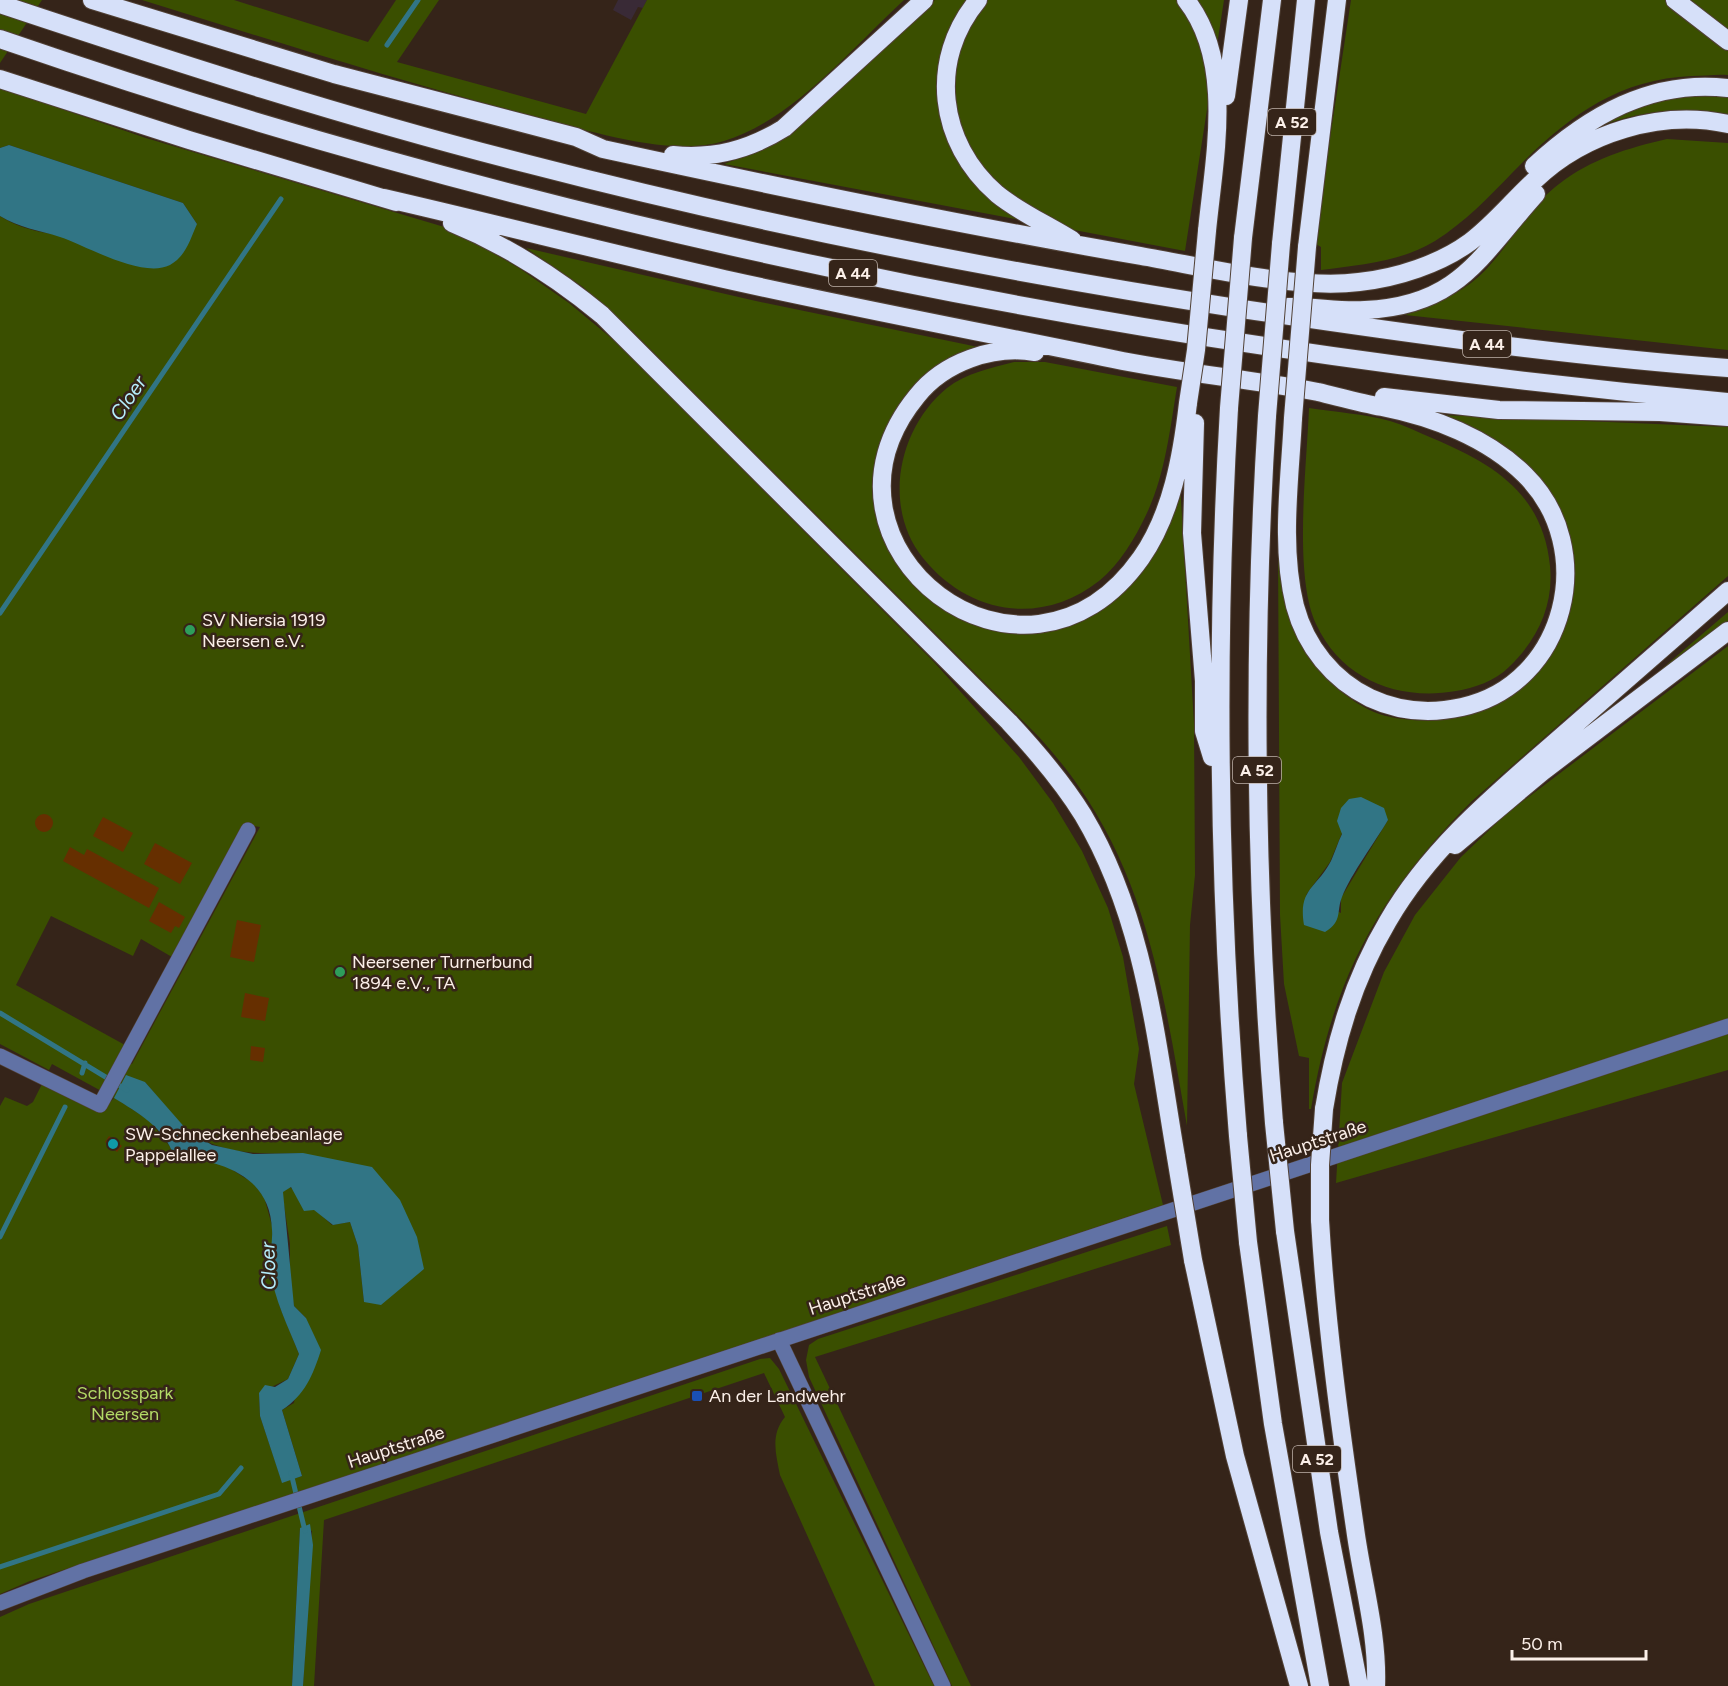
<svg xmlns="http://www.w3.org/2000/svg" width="1728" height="1686" font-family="Figtree,sans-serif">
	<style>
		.industrial { fill: #392a36 }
		.green { fill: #3a4f00; fill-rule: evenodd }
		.water { fill: #317585 }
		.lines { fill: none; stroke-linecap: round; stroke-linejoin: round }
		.stream { stroke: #317585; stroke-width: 5 }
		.building { fill: #662f00 }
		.minor-casing { stroke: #514136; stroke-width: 16 }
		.highway-casing { stroke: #514136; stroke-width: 20 }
		.minor { stroke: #6172a5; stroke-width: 15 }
		.highway { stroke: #d6e0f9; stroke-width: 18 }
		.highway-bridge-casing { stroke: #514136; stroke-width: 20; stroke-linecap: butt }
		.highway-bridge { stroke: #d6e0f9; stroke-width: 18 }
		.leisure-dot { fill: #2e9e5b; stroke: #352419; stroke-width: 2 }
		.culture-dot { fill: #0f9aa8; stroke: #352419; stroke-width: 2 }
		.transit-dot { fill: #1a4fb4; stroke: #352419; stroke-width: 2 }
		.labels { text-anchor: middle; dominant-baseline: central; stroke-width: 5; stroke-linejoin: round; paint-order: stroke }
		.shield { fill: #352419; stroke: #c0b3ab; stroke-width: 1.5 }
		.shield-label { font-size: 16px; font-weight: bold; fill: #fcf0e9 }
		.poi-label { font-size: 18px; fill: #fcf0e9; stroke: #352419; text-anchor: start }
		.street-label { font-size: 18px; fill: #fcf0e9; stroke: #352419 }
		.park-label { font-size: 18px; fill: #b3da66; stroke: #352419 }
		.water-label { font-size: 20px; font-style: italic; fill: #b6eefc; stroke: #352419 }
	</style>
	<rect width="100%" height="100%" fill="#352419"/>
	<path class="industrial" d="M618,0H647L643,8L638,7L631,20L613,10Z"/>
	<path class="green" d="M0,0H42L0,63Z
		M142,0H234L368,42L396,0H439L397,62L586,114L647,0H904C852,48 793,120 724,141C670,158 587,130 533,116C401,82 272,40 142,0Z
		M935,0H1224L1185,251L724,164L765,148L801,125Z
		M1351,0H1665L1728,47V75C1716,74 1704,76 1692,76C1615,79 1564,120 1513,172C1488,198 1465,222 1435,241C1401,262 1359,265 1321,270V247L1314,243Z
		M1687,0H1728V33Z
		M0,88L146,138L451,229L519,268L569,303L616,342L934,662L1019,757L1053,803L1082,851L1108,908L1123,957L1139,1049L1134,1084L1163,1205L30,1581L0,1594V1106L5,1097L27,1106L33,1102L42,1084L100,1113L114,1098L52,1064L49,1070L0,1044V216C55,251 136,230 197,224L183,203L9,145L0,148ZM243,824L260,827L132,1064L119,1057L125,1045L16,985L51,916L133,956L141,939L172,957ZM145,1082C158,1097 172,1117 188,1130C221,1156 263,1154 303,1153L424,1269L364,1302L358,1246L350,1222L332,1225L290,1187L282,1192L290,1244V1284L294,1306L306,1318L294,1403L282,1410L302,1476L282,1482L260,1416L259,1393L288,1379L299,1354L280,1307L270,1267L273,1229L264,1197L253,1183L223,1164L171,1148L150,1121L115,1098Z
		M1728,94V114C1680,105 1634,112 1590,130C1631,106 1679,88 1728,94Z
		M1667,139L1728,143V350L1405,315C1428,307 1451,298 1471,283C1506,256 1523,211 1559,184C1591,159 1628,148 1667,139Z
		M526,248L756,301L983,348C957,359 933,368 912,388C898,401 890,422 884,439C876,462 876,487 880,511C894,603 989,655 1076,624C1103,613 1127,589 1145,566C1158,549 1172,504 1180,482L1194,724L1195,875L1190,925L1187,1126C1166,1008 1150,888 1079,787C1067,769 1053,753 1039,737L630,329L583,287Z
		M1014,362H1045L1177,387C1170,429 1165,476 1146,515C1135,538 1120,564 1099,581C1042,626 969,615 923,558C882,507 898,428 947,388C966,373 991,368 1014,362Z
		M1309,408C1336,412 1364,414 1390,421C1404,425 1418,432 1432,438C1494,464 1543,494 1550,566C1554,606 1537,640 1509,667C1495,681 1474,688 1456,691C1398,701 1342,680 1316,624C1293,575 1307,464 1309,408Z
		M1441,415L1728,427V576L1472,801C1378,895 1333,978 1311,1109H1309V1058L1299,1056L1284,984L1280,915L1278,549C1282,588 1287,628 1311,661C1326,681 1351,702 1374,712C1419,730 1495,718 1527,682C1534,674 1540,665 1546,656C1571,621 1578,593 1569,550C1565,529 1561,508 1548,491C1523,456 1478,437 1441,415ZM1388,820L1341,898V913L1306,895L1330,862L1342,833Z
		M1728,612V621L1644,684Z
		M1728,646V1070L1336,1183L1342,1083L1384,972L1415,915L1461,857L1506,814Z
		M1167,1226L1171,1245L815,1357L971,1686H952L809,1377L806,1360L809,1345L818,1339Z
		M770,1358L779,1369L934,1686H875L780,1475C776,1454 770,1435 785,1417L764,1373L324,1520L314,1686H303L312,1531L300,1528L292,1686H0V1617L29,1604L760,1359Z"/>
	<path class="water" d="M9,145L183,203L197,224C190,240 186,256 170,265C142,279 87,246 60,237C39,230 19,228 0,216V148Z
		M1361,797L1384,808L1388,820C1375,842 1351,874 1342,897C1336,912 1343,921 1325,932L1304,925C1298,889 1316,889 1331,861C1335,852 1338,842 1342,834L1337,821L1341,808L1349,799Z
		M126,1075L145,1082L187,1130L212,1145L253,1154L303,1153L372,1167L400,1200L417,1237L424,1269L381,1305L364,1302L358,1246L350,1222L333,1225L314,1210L304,1211L291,1187L283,1192L294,1306L306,1318L321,1350C313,1375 305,1395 282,1410L302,1476L282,1483L260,1416L259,1393L265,1385L275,1387L288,1379L299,1354C288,1326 273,1297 270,1267C269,1255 273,1242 272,1230C270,1174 220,1161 174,1156C164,1127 138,1113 114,1098Z
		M310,1524L313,1545L303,1686H292L300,1528Z"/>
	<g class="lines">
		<path class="stream" d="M387,45L418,0
			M0,613L281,199
			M0,1013L127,1090
			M82,1073L85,1063
			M0,1237L65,1107
			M291,1473L305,1531
			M0,1567L219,1494L241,1468"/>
	</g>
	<path class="building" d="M35 823a9 9 0 1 1 18 0a9 9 0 1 1-18 0Z
		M103,817L133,833L123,852L93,836Z
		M155,843L192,863L180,884L144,864Z
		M70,847L84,855L87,849L159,888L149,908L63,861Z
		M159,902L185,917L179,928L175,926L171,933L149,921Z
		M237,920L261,925L254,962L230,957Z
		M245,993L269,998L265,1021L241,1017Z
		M251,1046L265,1048L263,1062L250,1060Z
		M109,1136L122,1146L117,1152L105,1142Z"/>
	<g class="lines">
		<g class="minor-casing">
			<path id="minor" d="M0,1056L100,1105L248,830
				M779,1340L943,1686
				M0,1603L83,1571L1728,1026"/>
		</g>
		<g class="highway-casing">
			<path id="highway" d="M92,0L334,74L576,137L603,149C782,188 961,225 1141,256C1205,267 1296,290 1359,282C1397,278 1440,264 1470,242C1494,224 1513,200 1535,180C1584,133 1661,109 1728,124
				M978,0C928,60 938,143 997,194C1019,212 1048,225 1072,240
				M1186,0C1235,62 1214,158 1207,231
				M1675,0L1728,41
				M0,4C174,62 350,119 528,164C763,225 1002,272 1242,309C1404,333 1565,356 1728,368
				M0,39C559,232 1140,348 1728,402
				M0,79L189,140L396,202
				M1226,96L1239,0
				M673,155C714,159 749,150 784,128L924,0
				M1534,166C1588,116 1651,79 1728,88
				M384,198C501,225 617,255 733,281C859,309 986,333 1113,359C1180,373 1250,379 1318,392C1339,397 1361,403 1382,407C1433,417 1488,438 1525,475C1599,548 1567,684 1462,707C1431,714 1400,712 1370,698C1333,680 1306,647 1295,606C1280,546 1290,479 1293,418
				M452,223C508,246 556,277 602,315L1009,722C1036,751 1062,781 1083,815C1145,919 1156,1040 1176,1157
				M1243,238L1272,0
				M1281,244L1306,0
				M1307,247L1337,0
				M1288,307C1314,306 1339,312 1365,310C1459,306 1480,256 1536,194
				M1035,352C993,345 944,362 917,396C794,546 1024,724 1141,558C1172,514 1182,455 1188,403
				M1384,397L1499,410L1660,412L1728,417
				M1229,408C1215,652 1218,892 1238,1136
				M1267,416C1252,652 1255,887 1274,1123
				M1195,423L1192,533L1204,681V731L1212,757
				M1455,845L1542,772L1728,631
				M1324,1109C1335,1042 1353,980 1388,921C1429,850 1492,797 1554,743C1612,692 1670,642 1728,591
				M1320,1220C1326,1323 1340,1426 1355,1528C1362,1581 1378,1633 1376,1686
				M1285,1231L1329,1532L1359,1686
				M1248,1242L1273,1424L1320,1686
				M1193,1260L1235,1456L1299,1686"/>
		</g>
		<use href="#minor" class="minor"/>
		<use href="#highway" class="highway"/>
		<g class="highway-bridge-casing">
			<path id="highway-bridge" d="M1188,403L1196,350L1207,231
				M1229,408L1243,238
				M1267,416L1281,244
				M1293,418L1307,247
				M1274,1123L1285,1231
				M1238,1136L1248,1242
				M1176,1157L1193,1260
				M1320,1220V1165L1324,1109"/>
		</g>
		<use href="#highway-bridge" class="highway-bridge"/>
	</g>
	<g class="leisure-dot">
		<circle cx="190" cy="630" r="6"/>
		<circle cx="340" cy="972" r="6"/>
	</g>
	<circle class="culture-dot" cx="113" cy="1144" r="6"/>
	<rect class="transit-dot" x="691" y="1390" width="12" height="12" rx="3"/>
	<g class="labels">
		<g class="shield">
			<rect x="1268" y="109" width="48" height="26" rx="4.5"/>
			<rect x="829" y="260" width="48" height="26" rx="4.5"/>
			<rect x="1463" y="331" width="48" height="26" rx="4.5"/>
			<rect x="1233" y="757" width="48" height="26" rx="4.5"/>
			<rect x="1293" y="1446" width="48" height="26" rx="4.5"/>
		</g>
		<g class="shield-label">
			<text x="1292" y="122">A 52</text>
			<text x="853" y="273">A 44</text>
			<text x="1487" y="344">A 44</text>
			<text x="1257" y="770">A 52</text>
			<text x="1317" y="1459">A 52</text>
		</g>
		<g class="poi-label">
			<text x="202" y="620">SV Niersia 1919<tspan x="202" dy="21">Neersen e.V.</tspan></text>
			<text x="352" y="962">Neersener Turnerbund<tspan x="352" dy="21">1894 e.V., TA</tspan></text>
			<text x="125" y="1134">SW-Schneckenhebeanlage<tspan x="125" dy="21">Pappelallee</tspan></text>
			<text x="709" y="1396">An der Landwehr</text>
		</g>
		<g class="street-label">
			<text transform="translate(1318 1141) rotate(-18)">Hauptstraße</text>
			<text transform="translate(857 1294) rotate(-18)">Hauptstraße</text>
			<text transform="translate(396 1447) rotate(-18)">Hauptstraße</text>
		</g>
		<g class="park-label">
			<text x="125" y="1393">Schlosspark<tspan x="125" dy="21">Neersen</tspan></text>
		</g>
		<g class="water-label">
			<text transform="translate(128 398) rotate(-56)">Cloer</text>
			<text transform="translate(268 1266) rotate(-92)">Cloer</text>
		</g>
	</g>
	<path d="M1512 1650v9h134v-9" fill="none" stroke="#fcf0e9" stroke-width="3"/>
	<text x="1521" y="1650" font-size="18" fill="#fcf0e9" stroke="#352419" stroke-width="4.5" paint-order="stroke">50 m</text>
</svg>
